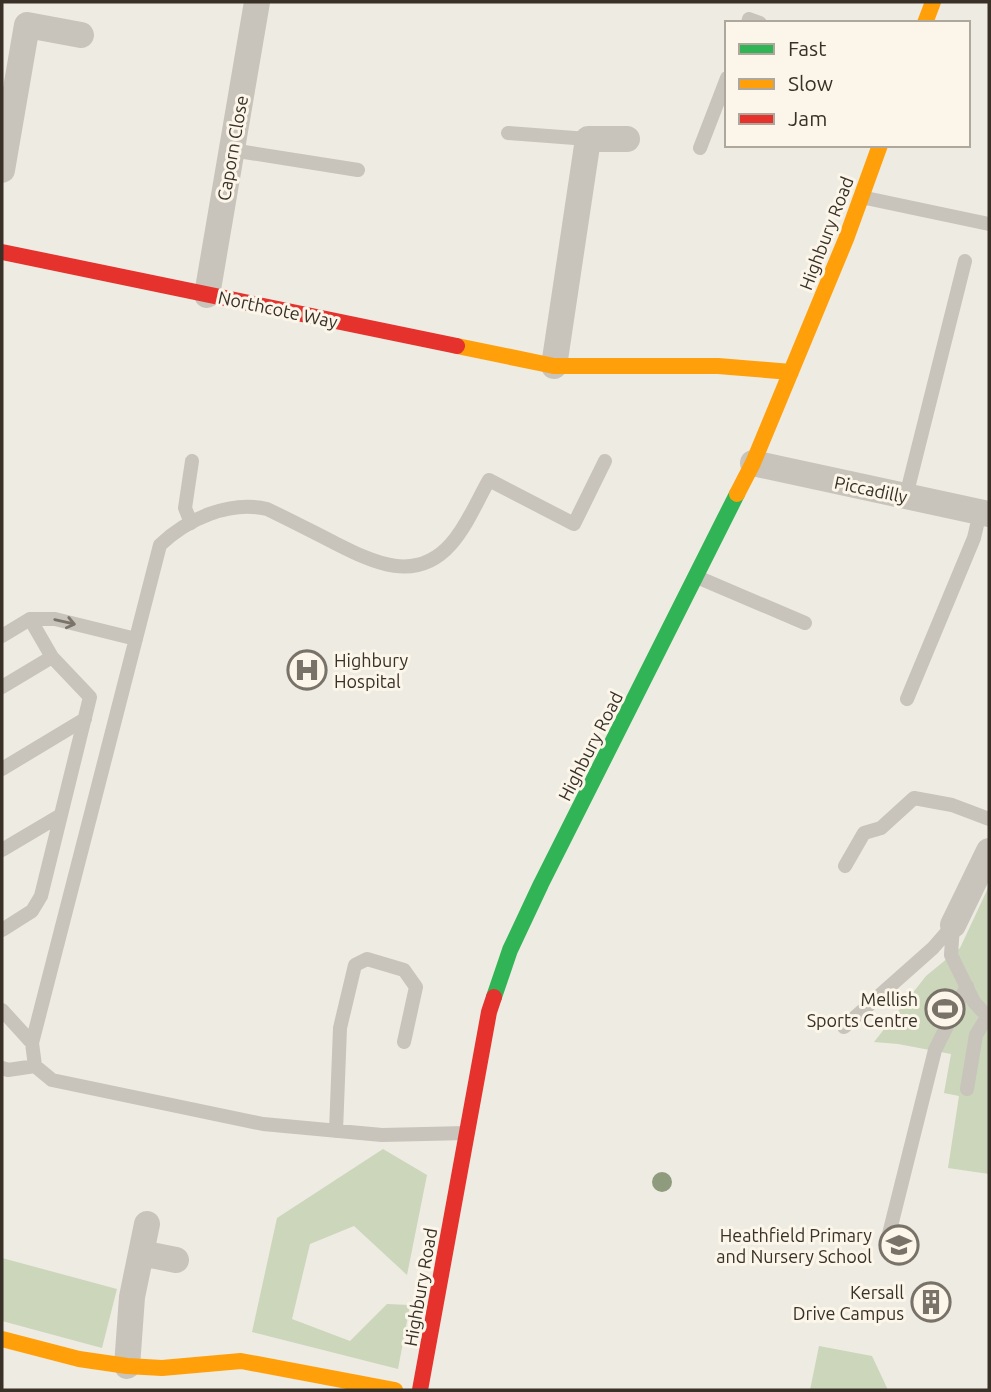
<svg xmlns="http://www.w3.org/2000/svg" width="991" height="1392" font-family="Ubuntu,sans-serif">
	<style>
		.green { fill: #cbd6bb }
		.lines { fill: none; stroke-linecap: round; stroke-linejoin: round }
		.lane { stroke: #c8c3bb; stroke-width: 14 }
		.street { stroke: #c8c3bb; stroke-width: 26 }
		.fast { stroke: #30b455; stroke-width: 16 }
		.slow { stroke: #ff9f0a; stroke-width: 16 }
		.jam { stroke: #e5322d; stroke-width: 16 }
		.tree { fill: #8e9b7d }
		.oneway { stroke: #79736a }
		.labels { text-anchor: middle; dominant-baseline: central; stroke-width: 6; stroke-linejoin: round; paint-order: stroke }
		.street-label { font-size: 18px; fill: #393128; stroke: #fbf6e9 }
		.poi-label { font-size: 18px; fill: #393128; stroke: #fbf6e9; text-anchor: end }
	</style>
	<rect width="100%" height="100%" fill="#eeebe2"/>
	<path class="green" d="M989,886V1174L948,1168L959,1096L944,1093L951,1054L898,1044L874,1042L926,976L960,948Z
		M383,1149L427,1175L407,1275L354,1226L310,1244L292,1319L350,1341L387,1304L410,1305L398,1369L252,1332L277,1218Z
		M2,1258L117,1289L102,1348L2,1321Z
		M819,1346L872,1356L888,1390H810Z"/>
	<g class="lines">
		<path class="lane" d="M748,23L749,19L760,23
			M508,133L588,139
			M700,148L727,78
			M232,150L358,170
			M861,197L989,224
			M906,496L965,261
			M191,523L185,508L192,461
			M697,577L805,623
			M2,636L30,619H55L136,639
			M2,687L52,657
			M907,699L974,538L980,512
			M2,769L85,719
			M2,850L61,815
			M845,866L864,833L881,828L914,798L952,805L989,819
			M953,925L951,955L974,1002L989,1018
			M2,930L32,911L41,896L90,697L52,657L30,619
			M2,1010L32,1043
			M844,1027L933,948L953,925
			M2,1068L8,1070L35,1066
			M967,1089L976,1035L987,1017
			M336,1131L340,1028L355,965L367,959L404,970L416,987L404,1042
			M467,1133L382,1135L263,1124L52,1080L35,1066L32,1043L160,545C187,519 230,500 267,509C288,519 309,530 329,540C369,560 414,586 451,544C467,526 477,501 489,480L574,524L605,461
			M886,1246L935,1050L967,986"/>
		<path class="street" d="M2,170L27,25L81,35
			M207,295L257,2
			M554,366L588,139H627
			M753,463L989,514
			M953,925L989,851
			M141,1253L176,1260
			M127,1366L132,1297L147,1224"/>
		<path class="fast" d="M494,997L510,950L541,884L737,494"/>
		<path class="slow" d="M925,23L933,2
			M457,346L554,366H718L791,372
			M737,494L753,463L846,239L880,145
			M2,1339L79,1359L127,1366L162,1368L241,1361L395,1390"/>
		<path class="jam" d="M2,252L457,346
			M420,1390L489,1012L494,997"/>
	</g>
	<circle class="tree" cx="662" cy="1182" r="10"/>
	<defs><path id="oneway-shaft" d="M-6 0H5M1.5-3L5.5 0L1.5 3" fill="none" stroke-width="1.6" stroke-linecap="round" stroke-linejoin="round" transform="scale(1.75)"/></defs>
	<use class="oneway" href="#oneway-shaft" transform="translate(65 622) rotate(13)"/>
	<defs>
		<g id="hospital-ring" transform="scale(2.0125)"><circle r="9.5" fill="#fbf6e9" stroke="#787269" stroke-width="1.5"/><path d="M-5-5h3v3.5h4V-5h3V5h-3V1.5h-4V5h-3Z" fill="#787269"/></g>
		<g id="stadium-ring" transform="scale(2.0125)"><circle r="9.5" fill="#fbf6e9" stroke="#787269" stroke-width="1.5"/><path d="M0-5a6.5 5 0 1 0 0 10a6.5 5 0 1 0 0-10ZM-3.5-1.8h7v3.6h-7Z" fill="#787269"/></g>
		<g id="school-ring" transform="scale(2.0125)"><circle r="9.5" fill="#fbf6e9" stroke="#787269" stroke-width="1.5"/><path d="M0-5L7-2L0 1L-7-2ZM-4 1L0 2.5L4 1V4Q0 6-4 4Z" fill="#787269"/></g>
		<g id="building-ring" transform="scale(2.0125)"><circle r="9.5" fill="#fbf6e9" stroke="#787269" stroke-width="1.5"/><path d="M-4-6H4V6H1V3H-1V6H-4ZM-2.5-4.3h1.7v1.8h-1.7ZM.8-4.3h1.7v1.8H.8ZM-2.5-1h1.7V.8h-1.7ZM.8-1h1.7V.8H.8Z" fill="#787269"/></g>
	</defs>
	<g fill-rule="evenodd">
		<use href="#hospital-ring" x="307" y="670"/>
		<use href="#stadium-ring" x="945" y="1009"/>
		<use href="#school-ring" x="899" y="1245"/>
		<use href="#building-ring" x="931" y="1302"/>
	</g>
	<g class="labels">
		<g class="street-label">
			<text transform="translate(232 148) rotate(-80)">Caporn Close</text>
			<text transform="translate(826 233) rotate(-69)">Highbury Road</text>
			<text transform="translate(278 309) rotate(12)">Northcote Way</text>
			<text transform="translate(871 489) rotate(12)">Piccadilly</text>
			<text transform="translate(590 746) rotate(-63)">Highbury Road</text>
			<text transform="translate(420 1287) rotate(-80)">Highbury Road</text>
		</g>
		<g class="poi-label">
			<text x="334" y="660" text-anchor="start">Highbury<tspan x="334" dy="21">Hospital</tspan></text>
			<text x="918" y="999">Mellish<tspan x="918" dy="21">Sports Centre</tspan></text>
			<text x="872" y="1235">Heathfield Primary<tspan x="872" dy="21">and Nursery School</tspan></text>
			<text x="904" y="1292">Kersall<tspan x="904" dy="21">Drive Campus</tspan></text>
		</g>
	</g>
	<rect width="991" height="1392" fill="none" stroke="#393128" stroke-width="7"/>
	<rect x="725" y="21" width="245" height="126" fill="#fbf6e9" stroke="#ada79c" stroke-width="2"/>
	<rect x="739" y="44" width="35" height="10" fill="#30b455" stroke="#ada79c" stroke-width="2"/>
	<text x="788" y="56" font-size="21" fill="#393128">Fast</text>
	<rect x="739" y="79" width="35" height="10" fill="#ff9f0a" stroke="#ada79c" stroke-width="2"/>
	<text x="788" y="91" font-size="21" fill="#393128">Slow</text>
	<rect x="739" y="114" width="35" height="10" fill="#e5322d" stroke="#ada79c" stroke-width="2"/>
	<text x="788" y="126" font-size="21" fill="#393128">Jam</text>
</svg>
